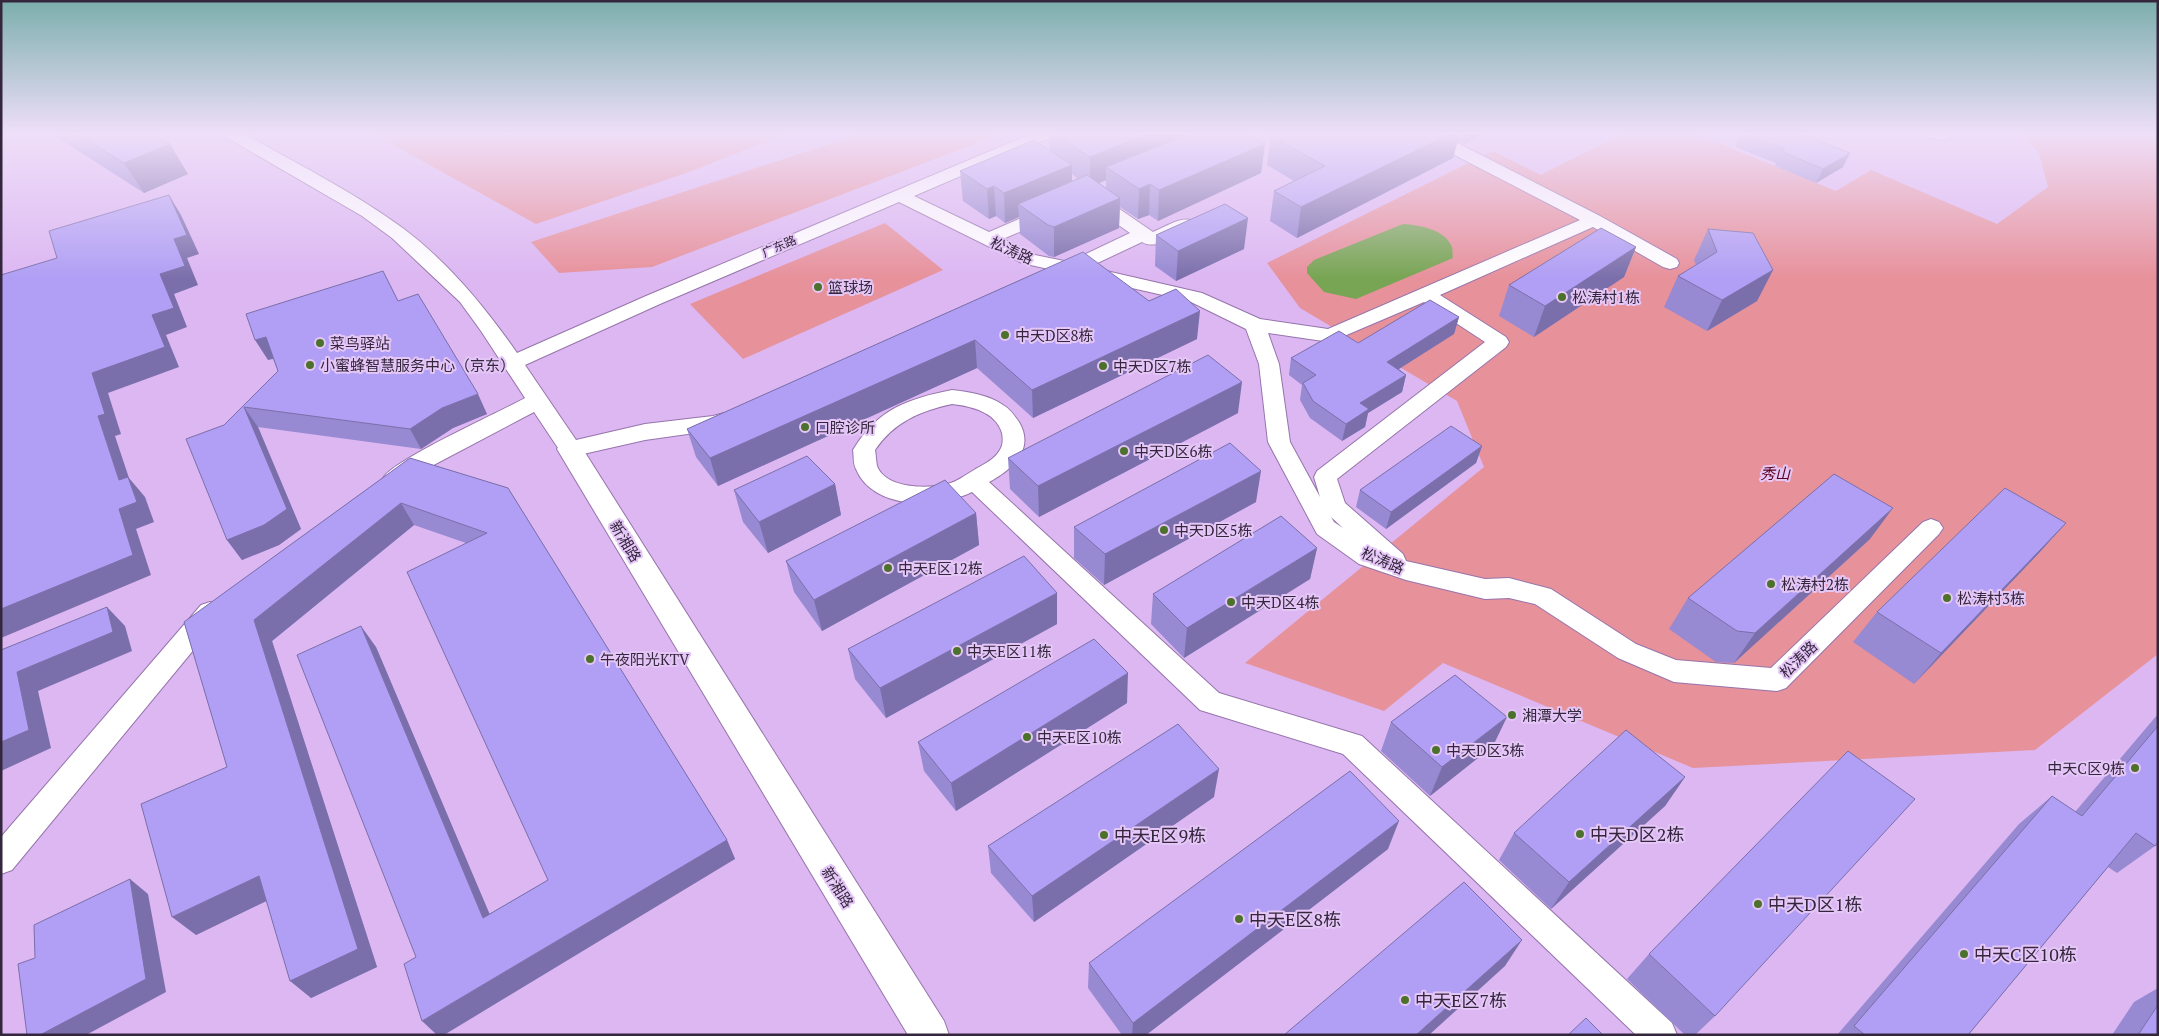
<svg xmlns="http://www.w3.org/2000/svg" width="2159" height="1036" font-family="'PT Serif','Noto Sans SC',serif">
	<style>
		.green { fill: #e7919b }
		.water { fill: #78a554 }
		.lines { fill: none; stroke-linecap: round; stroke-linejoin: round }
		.minor-casing { stroke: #9674ab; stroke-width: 2 }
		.major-casing { stroke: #9674ab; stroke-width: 2 }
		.minor { fill: #fff; fill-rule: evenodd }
		.major { fill: #fff; fill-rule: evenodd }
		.wall { fill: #9789d2; fill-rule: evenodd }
		.shaded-wall { fill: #7b6fab }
		.building { fill: #b09ff4; stroke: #7b6fab }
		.poi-dot { fill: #4c712b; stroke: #e5c7f7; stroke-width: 2 }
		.labels { text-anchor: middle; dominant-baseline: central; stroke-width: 4; stroke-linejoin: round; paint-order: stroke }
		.far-street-label { font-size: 12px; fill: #34263c; stroke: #e5c7f7 }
		.street-label { font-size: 15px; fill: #34263c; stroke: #e5c7f7 }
		.poi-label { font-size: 15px; fill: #34263c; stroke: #e5c7f7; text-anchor: start }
		.park-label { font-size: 15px; font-style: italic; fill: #5b001c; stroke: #e5c7f7 }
		.near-poi-label { font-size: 18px; fill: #34263c; stroke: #e5c7f7; text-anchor: start }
	</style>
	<rect width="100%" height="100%" fill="#dcb7f2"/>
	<path class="green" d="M372,133H783L786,134L689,172L536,224Z
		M863,133H1003L652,267L559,273L531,242Z
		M1623,133H1694L1836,191L1871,170L1997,224L2048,187L2039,153L2021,133H2158V654L2035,750L1693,768L1443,663L1384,711L1245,663L1484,467L1457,401L1300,308L1267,263L1493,151L1541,175Z
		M885,223L943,270L743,359L690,304Z"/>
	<path class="water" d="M1403,224C1419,225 1445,229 1452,247C1453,250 1452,255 1453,258L1356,299L1324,292L1307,273V267L1314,260Z"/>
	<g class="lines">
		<g class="minor-casing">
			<path id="minor" d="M224,133H243C297,164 354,192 404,229C449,263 485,307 517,353L646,296L1033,133H1054L1052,137L914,196L989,232L1042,209L1048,208L1054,209L1057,213L1054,217L1003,239L1035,255L1069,262L1130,233L1087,203L1084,199L1087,195L1093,194L1099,195L1153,232C1165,227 1179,217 1192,220L1195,224L1192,228C1179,234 1156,251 1142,242L1089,267L1202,293L1260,319L1328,329L1580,220L1420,137L1418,133H1438L1600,216L1677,259L1679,263L1677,267L1670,269L1663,267L1593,227L1440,295L1506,337L1509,342L1506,347L1337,479L1345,503L1403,554L1406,561L1485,579L1509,578L1551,589L1636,644L1676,660L1771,668L1923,522L1931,519L1939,522L1943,528L1939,534L1786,688L1777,691L1674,682L1618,658L1535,604L1509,598L1485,599L1406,580L1359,564L1317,534L1268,442L1259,364L1246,329L1189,301L1022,263L899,202L660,304L525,365L576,440L645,424L713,416L724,413L732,415L735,420L732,425L716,430L645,440L570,457L562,454L534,412L426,469L403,484L395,486L387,484L383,478C395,459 500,412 525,398L481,331L460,302L392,238L362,216L226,137ZM1424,302L1485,342L1317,471L1314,477L1320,497L1290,442L1279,364L1268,333L1330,342ZM1331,517L1343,528L1334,522Z
				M1927,133H1949L1950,135L1948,139L1942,140L1929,137Z
				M952,390C969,392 989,395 1003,405C1010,409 1014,415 1019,422C1035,449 1013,469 989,482L1219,693L1362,736L1672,1023L1677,1035H1636L1343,754L1200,710L972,492C938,509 873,510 856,469C853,464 854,456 853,450C878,409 907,399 952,390ZM952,404C971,406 996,412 1002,433C1003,438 1003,444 1001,448C996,459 984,464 974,470C965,475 957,482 947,484C928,489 886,489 877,466C876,461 876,455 875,450C894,422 920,411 952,404Z
				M210,602L219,605L223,612L219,619L12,870L1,874V837L201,605Z"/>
		</g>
		<g class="major-casing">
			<path id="major" d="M570,440L579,443L944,1021L949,1035H908L557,449L561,443Z"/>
		</g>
		<use href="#minor" class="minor"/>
		<use href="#major" class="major"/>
	</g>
	<path class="wall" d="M51,133H151L188,174L144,193L52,134Z
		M1049,133H1246L1265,144L1261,173L1158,221L1149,215L1138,219L1120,207L1119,228L1054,257L1049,256L1020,234L1019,217L1005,223L996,216L989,219L963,201L960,171L1050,150ZM1072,174L1078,179L1072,181ZM1106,180V188L1099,183Z
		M1269,133H1486L1464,144L1457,141L1453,158L1297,238L1270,221L1274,191L1294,181L1267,165L1271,136L1273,135Z
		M1742,133L1843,167L1816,183L1775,166L1776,163L1735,147Z
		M1708,229L1773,270L1757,301L1707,331L1664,307L1678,276L1696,265L1694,260Z
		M1156,235L1244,249L1176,281L1155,266Z
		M1636,247L1624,277L1534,337L1499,316L1509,285Z
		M1083,252L1197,339L1033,418L977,368L718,486L696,457L687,429Z
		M383,271L398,301L487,414L453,428L421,449L258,427L301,529L279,545L242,560L227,540L224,425L278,371L273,359L268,360Z
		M1459,317L1454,334L1399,369L1406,375L1402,392L1368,413L1365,427L1342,441L1310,418L1300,400L1302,385L1289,375L1291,358L1358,343Z
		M1238,413L1039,517L1010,489L1008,458Z
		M1482,446L1476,463L1386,529L1356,507L1360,490Z
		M410,458L508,488L727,840L735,859L416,957L376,647L489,914L548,880L466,543L414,525L272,641L377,967L311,998L266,901L196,935L227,767L184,622Z
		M835,484L841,515L768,553L743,522L734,490Z
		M1256,502L1104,585L1074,558V527Z
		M976,513L979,545L822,631L794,592L786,561Z
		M2066,523L2038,554L1914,684L1853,642L1877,612Z
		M1870,539L1734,663L1716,662L1669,629L1688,598Z
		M1317,548L1310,579L1184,658L1151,624L1153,594Z
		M1057,593V624L886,718L855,679L848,649Z
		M1127,703L956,811L924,771L918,742Z
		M2158,714V842L2155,846L2117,873L2108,867L1968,1035H1837L2019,824L2052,796L2075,812Z
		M1391,722L1493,746L1430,796L1381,751Z
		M1685,777L1665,806L1551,909L1499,860L1514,833Z
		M1214,797L1034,922L991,873L988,846Z
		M1388,849L1146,1035H1122L1088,988L1089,963Z
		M1649,954L1715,1016L1695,1035H1685L1627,979Z
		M2158,988V1035H2112L2134,1002Z"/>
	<path class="shaded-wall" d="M1150,133H1218L1106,167V180L1090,187V157Z
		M1452,133H1460L1453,158L1297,238L1301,207Z
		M1466,133H1486L1464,144Z
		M170,144L188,174L144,193L124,163Z
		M1265,144L1261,173L1158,221L1159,190Z
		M1850,153L1843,167L1816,183L1823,169Z
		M1072,165V195L1018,204L1019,217L1005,223L1004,193Z
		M1150,184L1149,215L1138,219L1139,189Z
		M994,186L996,216L989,219L987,189Z
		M169,195L181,215L199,254L187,258L198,285L174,294L187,327L166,335L179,367L108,393L121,434L115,436L129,478L145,497L154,522L136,529L151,575L1,638V609L119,509V480L98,416L92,373L160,274L174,239Z
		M1120,198L1119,228L1054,257V227Z
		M1248,218L1244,249L1176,281L1178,251Z
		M1636,247L1624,277L1534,337L1545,306Z
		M1773,270L1757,301L1707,331L1722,300Z
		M1200,311L1197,339L1033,418L1032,390Z
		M1459,317L1454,334L1383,379L1387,362Z
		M266,337L278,357L268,360L255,340Z
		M975,340L977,368L718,486L710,458Z
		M1406,375L1402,392L1368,413L1365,427L1342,441L1346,424L1360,403Z
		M1242,382L1238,413L1039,517L1038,486Z
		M478,394L487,414L453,428L421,449L410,429L442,408Z
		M244,407L258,427L301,529L279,545L242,560L227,540Z
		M1482,446L1476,463L1386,529L1391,512Z
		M1261,471L1256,502L1104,585L1105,554Z
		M835,484L841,515L768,553L759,522Z
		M401,503L414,525L272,641L377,967L311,998L290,981L254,620Z
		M1893,508L1870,539L1734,663L1755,633Z
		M976,513L979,545L822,631L814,600Z
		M2066,523L2038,554L1914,684L1941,653Z
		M1317,548L1310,579L1184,658L1187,628Z
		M1057,593V624L886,718L880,688Z
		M107,607L125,626L132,651L38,691L51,748L1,771V742L17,672Z
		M361,626L376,647L499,936L483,918Z
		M1128,673L1127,703L956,811L951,783Z
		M1507,717L1493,746L1430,796L1442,767Z
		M1219,769L1214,797L1034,922L1032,896Z
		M1685,777L1665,806L1551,909L1569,882Z
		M1399,821L1388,849L1146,1035H1132L1133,1023Z
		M727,840L735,859L444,1035H437L422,1021Z
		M259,876L279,895L196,935L172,917Z
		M130,879L148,894L166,992L86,1035H40Z
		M1522,940L1505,966L1429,1035H1416Z"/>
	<path class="building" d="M76,133H151L170,144L124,163Z
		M1053,133H1150L1090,157Z
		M1191,133H1246L1265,144L1159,190L1150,184L1139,189L1106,167Z
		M1277,133H1452L1301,207L1274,191L1325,166L1271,136Z
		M1742,133H1798L1850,153L1823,169L1781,151L1785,149Z
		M1034,140L1072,165L1004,193L994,186L987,189L960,171Z
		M1087,175L1120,198L1054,227L1048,225L1018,204Z
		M169,195L187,235L174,239L185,266L160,274L174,308L152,315L165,347L92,373L105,414L98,416L119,480L128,477L137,502L119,509L133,555L1,609V275L57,258L49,231Z
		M1225,204L1248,218L1178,251L1156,235Z
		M1601,228L1636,247L1545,306L1509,285Z
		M1708,229L1753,233L1773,270L1722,300L1678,276L1717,252Z
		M1083,252L1149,301L1176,289L1200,311L1032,390L975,340L710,458L687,429Z
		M383,271L398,301L418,294L478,394L442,408L410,429L244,407L287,509L264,525L227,540L186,439L224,425L278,371L266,337L255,340L246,314Z
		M1430,300L1459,317L1387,362L1406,375L1360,403L1369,409L1346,424L1313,401L1303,383L1316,375L1291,358L1339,331L1358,343Z
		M1208,355L1242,382L1038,486L1008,458Z
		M1451,426L1482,446L1391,512L1360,490Z
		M1230,443L1261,471L1105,554L1074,527Z
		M807,456L835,484L759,522L734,490Z
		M410,458L508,488L727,840L422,1021L404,964L416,957L297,655L361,626L483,918L548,880L407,572L487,533L401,503L254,620L358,949L290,981L259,876L172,917L141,804L227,767L184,622Z
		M1834,474L1893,508L1755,633L1737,631L1688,598Z
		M945,480L976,513L814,600L786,561Z
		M2005,488L2066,523L1941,653L1877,612Z
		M1281,516L1317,548L1187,628L1153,594Z
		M1024,556L1057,593L880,688L848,649Z
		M107,607L113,632L17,672L29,730L1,742V650Z
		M1094,639L1128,673L951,783L918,742Z
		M1455,675L1507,717L1442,767L1391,722Z
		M1178,724L1219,769L1032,896L988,846Z
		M2158,726V842L2155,846L2136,833L1968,1035H1865L1854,1026L2052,796L2082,816Z
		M1626,730L1685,777L1569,882L1514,833Z
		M1848,751L1915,799L1715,1016L1649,954Z
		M1350,771L1399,821L1133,1023L1089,963Z
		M130,879L146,979L40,1035H27L18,964L35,958L34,925Z
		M1464,882L1522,940L1416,1035H1284Z
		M2158,1005V1035H2138Z
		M1586,1018L1603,1035H1568Z"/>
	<linearGradient id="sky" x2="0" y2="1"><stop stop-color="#7baead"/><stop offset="0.48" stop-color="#efdff9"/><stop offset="1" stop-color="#efdff9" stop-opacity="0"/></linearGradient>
	<rect width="2159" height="278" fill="url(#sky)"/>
	<g class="poi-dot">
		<circle cx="818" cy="287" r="5"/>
		<circle cx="1562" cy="297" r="5"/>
		<circle cx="1005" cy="335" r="5"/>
		<circle cx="320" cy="343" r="5"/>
		<circle cx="310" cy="365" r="5"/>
		<circle cx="1103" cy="366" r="5"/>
		<circle cx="805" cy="427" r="5"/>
		<circle cx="1124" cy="451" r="5"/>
		<circle cx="1164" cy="530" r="5"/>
		<circle cx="888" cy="568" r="5"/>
		<circle cx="1771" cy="584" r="5"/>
		<circle cx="1947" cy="598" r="5"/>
		<circle cx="1231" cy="602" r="5"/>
		<circle cx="957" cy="651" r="5"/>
		<circle cx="590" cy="659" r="5"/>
		<circle cx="1512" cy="715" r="5"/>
		<circle cx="1027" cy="737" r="5"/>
		<circle cx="1436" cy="750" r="5"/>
		<circle cx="2135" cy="768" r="5"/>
		<circle cx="1580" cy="834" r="5"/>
		<circle cx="1104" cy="835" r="5"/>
		<circle cx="1758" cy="904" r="5"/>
		<circle cx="1239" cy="919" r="5"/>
		<circle cx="1964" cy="954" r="5"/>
		<circle cx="1405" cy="1000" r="5"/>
	</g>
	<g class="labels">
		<g class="far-street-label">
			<text transform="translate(779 246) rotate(-23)">广东路</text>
		</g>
		<g class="street-label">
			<text transform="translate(1012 250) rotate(24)">松涛路</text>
			<text transform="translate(626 541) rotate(59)">新湘路</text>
			<text transform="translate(1383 560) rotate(23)">松涛路</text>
			<text transform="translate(1798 659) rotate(-44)">松涛路</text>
			<text transform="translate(838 887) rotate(58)">新湘路</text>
		</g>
		<g class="poi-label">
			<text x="828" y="287">篮球场</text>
			<text x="1572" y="297">松涛村1栋</text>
			<text x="1015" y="335">中天D区8栋</text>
			<text x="330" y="343">菜鸟驿站</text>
			<text x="320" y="365">小蜜蜂智慧服务中心（京东）</text>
			<text x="1113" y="366">中天D区7栋</text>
			<text x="815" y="427">口腔诊所</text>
			<text x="1134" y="451">中天D区6栋</text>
			<text x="1174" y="530">中天D区5栋</text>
			<text x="898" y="568">中天E区12栋</text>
			<text x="1781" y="584">松涛村2栋</text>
			<text x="1957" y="598">松涛村3栋</text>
			<text x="1241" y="602">中天D区4栋</text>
			<text x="967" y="651">中天E区11栋</text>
			<text x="600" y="659">午夜阳光KTV</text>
			<text x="1522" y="715">湘潭大学</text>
			<text x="1037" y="737">中天E区10栋</text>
			<text x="1446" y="750">中天D区3栋</text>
			<text x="2125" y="768" text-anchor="end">中天C区9栋</text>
		</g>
		<g class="park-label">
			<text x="1775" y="473">秀山</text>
		</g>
		<g class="near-poi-label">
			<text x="1590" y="834">中天D区2栋</text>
			<text x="1114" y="835">中天E区9栋</text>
			<text x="1768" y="904">中天D区1栋</text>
			<text x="1249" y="919">中天E区8栋</text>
			<text x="1974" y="954">中天C区10栋</text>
			<text x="1415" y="1000">中天E区7栋</text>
		</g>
	</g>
	<rect width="2159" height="1036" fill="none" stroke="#34263c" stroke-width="5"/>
</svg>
